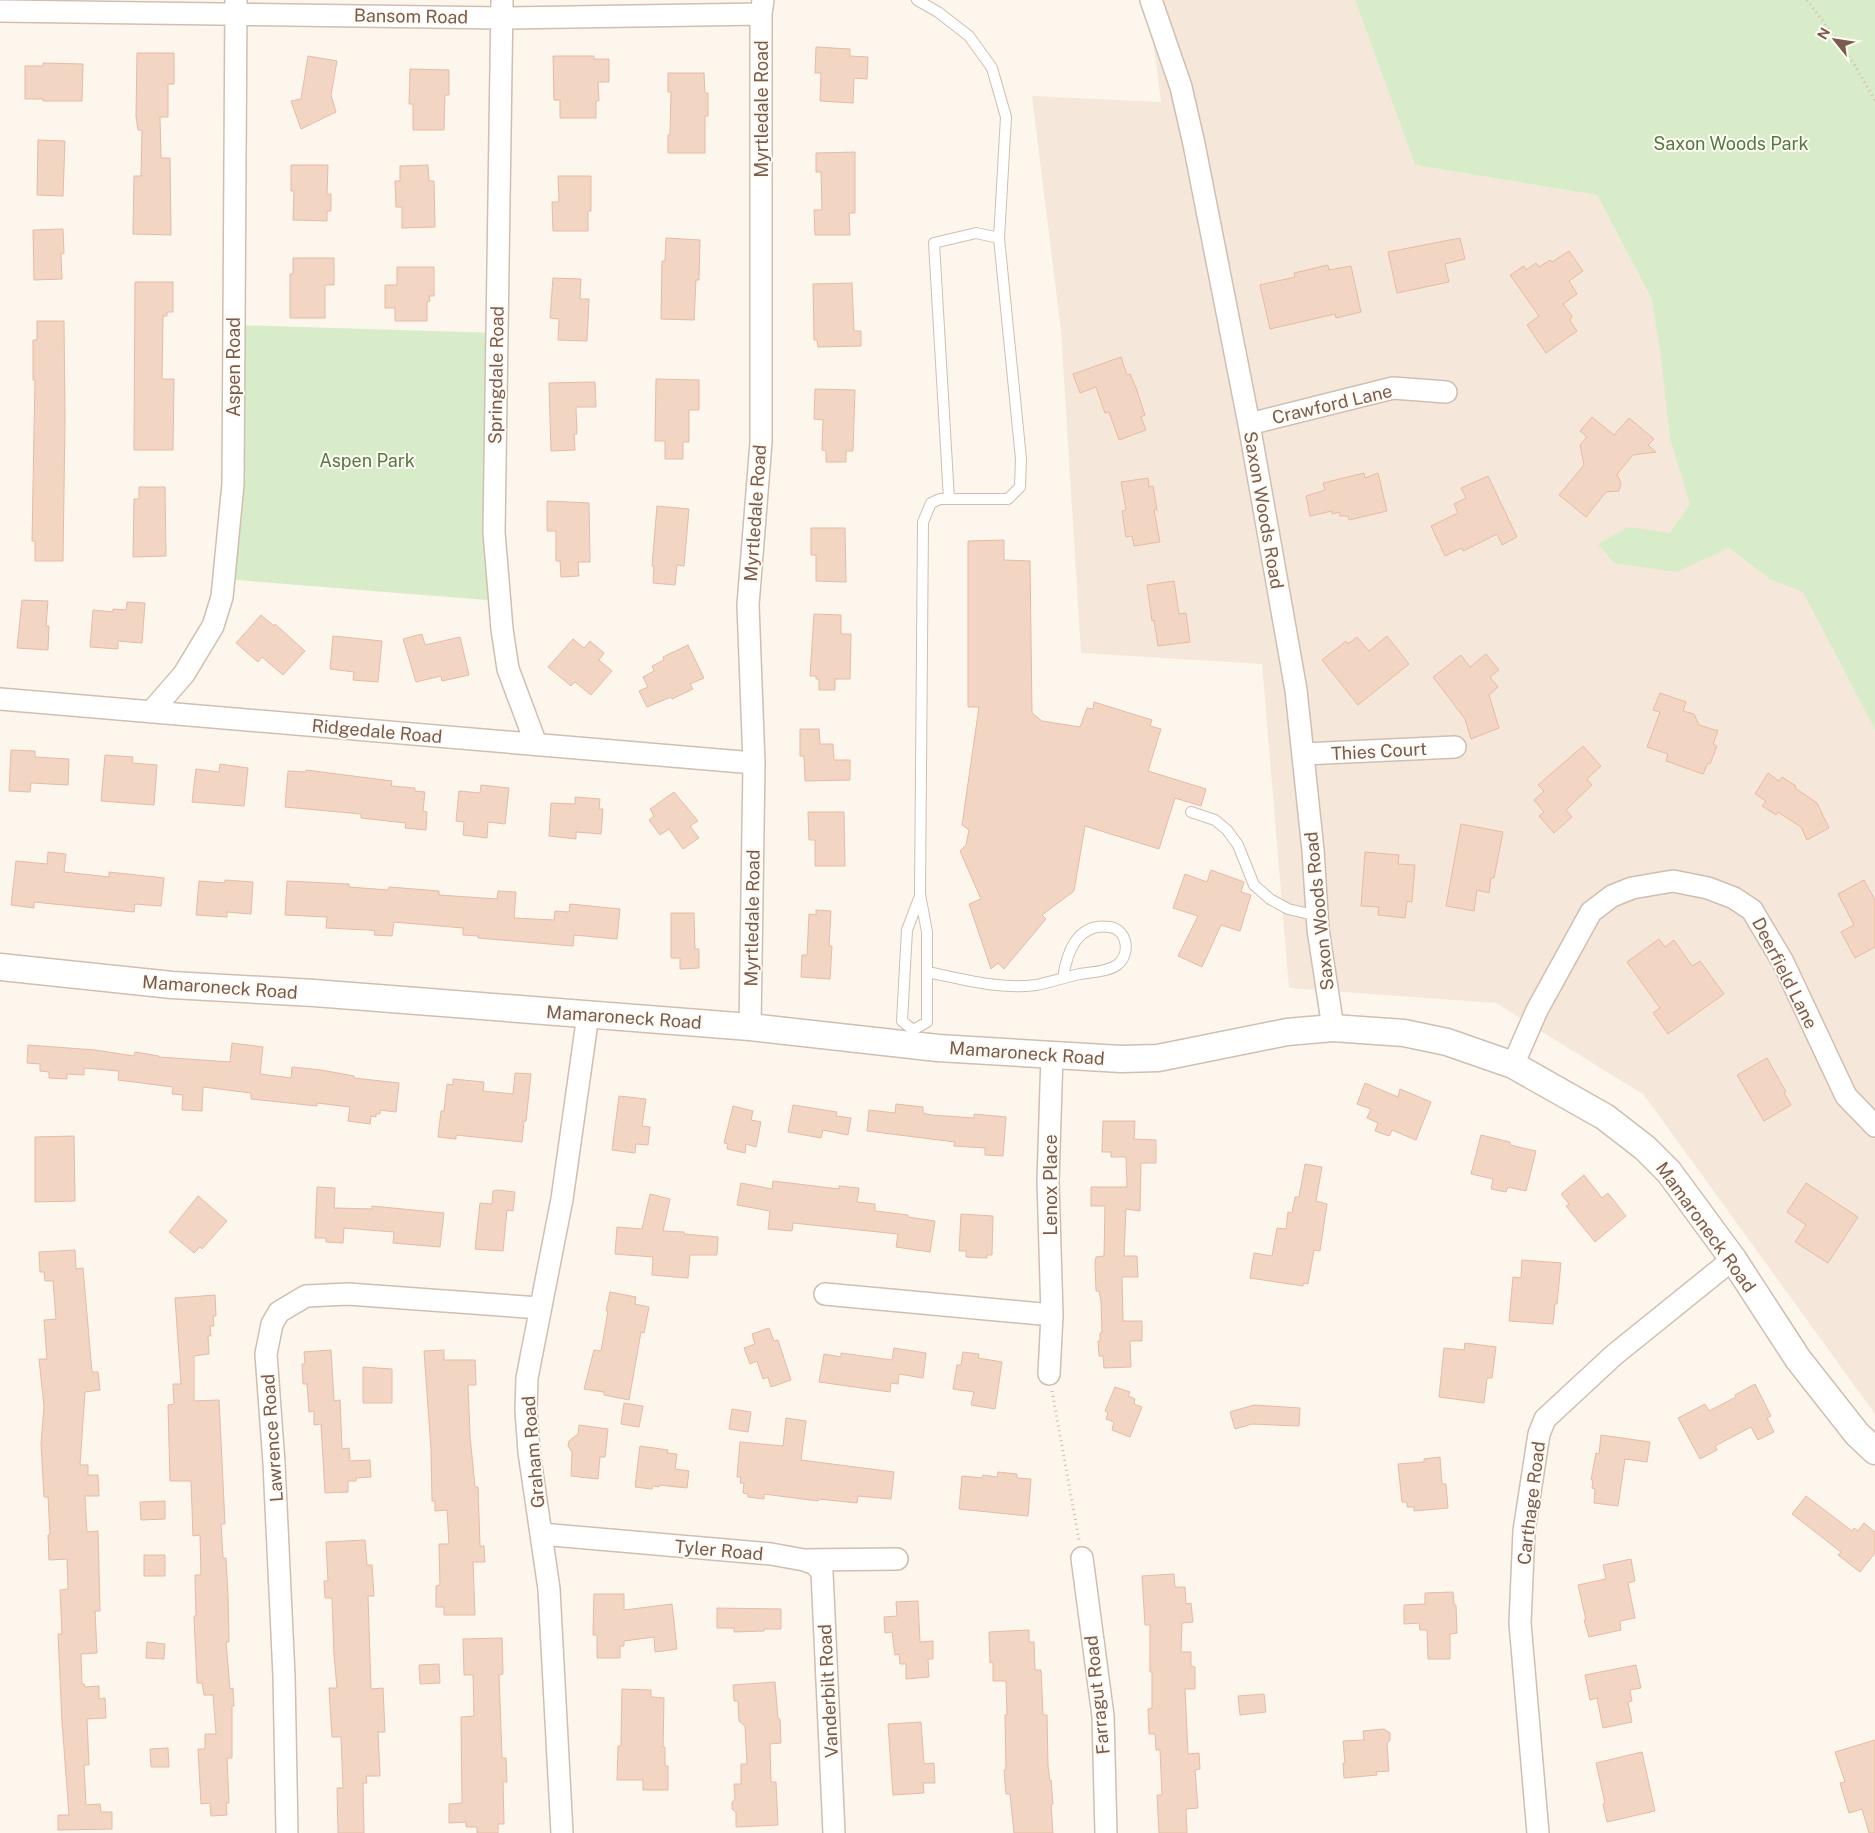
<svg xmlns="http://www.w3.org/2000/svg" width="1875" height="1833" font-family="'Public Sans',sans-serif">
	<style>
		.residential { fill: #f5e8da }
		.green { fill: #d8ecc9 }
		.building { fill: #f3d5c3; stroke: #e6bba3 }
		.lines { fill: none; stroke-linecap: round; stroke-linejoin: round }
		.service-casing { stroke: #d1beb0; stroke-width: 12 }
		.minor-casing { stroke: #d1beb0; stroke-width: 24 }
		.tertiary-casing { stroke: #d1beb0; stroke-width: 29 }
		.path { stroke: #d9b8a5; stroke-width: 3; stroke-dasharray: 1 4; stroke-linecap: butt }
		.service { stroke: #fff; stroke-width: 10 }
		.minor { stroke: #fff; stroke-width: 21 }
		.tertiary { stroke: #fff; stroke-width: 26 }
		.labels { text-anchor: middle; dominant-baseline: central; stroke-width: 4; stroke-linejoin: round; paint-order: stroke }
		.street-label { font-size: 18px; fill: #7a5c4d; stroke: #fffaf3 }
		.park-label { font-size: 18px; fill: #537a41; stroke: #fffaf3 }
	</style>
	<rect width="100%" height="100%" fill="#fdf6ec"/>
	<path class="residential" d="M1148,0H1355L1415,165L1597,195L1875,730V1414L1644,1095L1496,1003L1289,988L1262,664L1081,653L1061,331L1032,96L1161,102Z"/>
	<path class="green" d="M1355,0H1875V730L1803,592L1770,579L1729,548L1676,572L1614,563L1598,544L1628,527L1670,533L1690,504L1670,438L1660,350L1652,300L1597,195L1415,165Z
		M234,325L497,333L499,601L224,579Z"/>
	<path class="building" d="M816,47L850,49V56L868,57L867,79L854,78L853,103L820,101L821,73H815Z
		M137,53H174V84H168V117H160L161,158H170L171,235L133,234L134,176H141L142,130H138L136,116Z
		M308,56L337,61L331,95L336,112L301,129L291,101L301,99Z
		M553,56H594V59H609V82H598L599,101H596V118H560V100H554Z
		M43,63L83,64L82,101H43V99H25V66H43Z
		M410,69L449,70V95H445L444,130H413V104H409Z
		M668,73H704L705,93H708V116H705V153H668V135H670L671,92H668Z
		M38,140L65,141L63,196L37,195Z
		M855,152V213H849L850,235H815L814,210H822L821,172H816V153Z
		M291,165H328L327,194H331V211H327V221L293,220L294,191H291Z
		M428,165L429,181H434L435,227L402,228V207H396L395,181H400V166Z
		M558,176H591V211H588V231H553L552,202H559Z
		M63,229L64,253L61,254L62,279L34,280L33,230Z
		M666,238L700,240L699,280H696L694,320L661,319L662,261H665Z
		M1460,238L1465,259L1445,264L1449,282L1397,293L1388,252Z
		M1569,251L1583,271L1569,281L1577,294L1563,304L1572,316L1570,321L1577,331L1546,353L1527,325L1539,316L1510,275L1524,266L1526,270L1536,263L1539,267L1550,260L1552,262Z
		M293,258H334V285H325V318H290V274H293Z
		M1328,265L1329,270L1351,266L1361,312L1336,318L1335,314L1270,329L1260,285L1295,277L1294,273Z
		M397,267H434V296H429L430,301L427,302V321H395V308H385V285H397Z
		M553,278L581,279L580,299H589L587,341L558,340L559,319L550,318Z
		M135,282H173V312H167V316H163L162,379H174L173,450H134Z
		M852,283L854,331H861V346L818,347L817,340H814L813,284Z
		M37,321H64L65,419L63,561H35V541H32L35,380H33V340H37Z
		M1121,357L1127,375L1130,374L1136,388L1145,415L1141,417L1146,430L1119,440L1109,412L1105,413L1096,387L1080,393L1073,374Z
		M656,379L699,380V410H689V442H683V459H665V441H655Z
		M595,382L596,407H576L577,434H574L575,450L551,451L549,383Z
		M815,389L855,390L853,451H846V462H826V451L822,450L823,420L814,419Z
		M1592,417L1614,435L1629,418L1654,439L1648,445L1656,452L1633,455L1617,474L1621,483L1619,491L1606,492L1586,517L1559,495L1584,465L1580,445L1587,437L1580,431Z
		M1364,473L1365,478L1378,473L1387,511L1349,520L1348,516H1340L1339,512L1332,514V511L1310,516L1306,496L1325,490L1323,483Z
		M1488,476L1517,537L1502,545L1497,534L1463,551L1462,548L1445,556L1431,526L1458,513L1454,504L1466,498L1461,488Z
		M1148,478L1149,487L1153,486L1157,510H1154L1160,542L1134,546L1132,536L1126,537L1122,511L1126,510L1121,482Z
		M139,487H165L166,556L133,557L134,499H139Z
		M547,501L589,503L590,562H578L579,576L561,577L560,561H556V531H547Z
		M657,506L689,509L684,566L677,565L675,585L653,583L654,566H652Z
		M811,528H845L846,582L816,581V555H811Z
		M1004,540V560L1030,561L1032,713L1042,721L1080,727L1087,708L1093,709L1094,702L1152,720L1150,726L1161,729L1148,771L1206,789L1201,806L1175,798L1159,849L1085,826L1074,891L1042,915L1046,919L1004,969L998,963L991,969L969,904L981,899L960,851L966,845L969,830L962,825L979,707H968V541Z
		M1174,581L1179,614L1186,613L1190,642L1158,646L1154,620L1152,621L1147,585Z
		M22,600L48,601L46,626H49L48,650L17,648Z
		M127,602L145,603L142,643L118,641V649L90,647L93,610L113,612V609L126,610Z
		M814,614L841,615V634H851L850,679H835V690H819V679H816V676H810Z
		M261,615L274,626L275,624L305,651L283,675L262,657L258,662L236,643Z
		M422,634L425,645L460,637L469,675L442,681L441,676L416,682L403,639Z
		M333,636L382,641L378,682L353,680L354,672L330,669Z
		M1387,636L1409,664L1358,705L1322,660L1346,641L1348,644L1357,637L1369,651Z
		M573,639L584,648L590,641L604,653L599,660L612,671L591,695L575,682L571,686L548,667Z
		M688,645L704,678L690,684L693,689L672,699L671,697L647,707L639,691L648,687L643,677L654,671L652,666L664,660L663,657Z
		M1486,654L1499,670L1490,677L1498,687L1489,695L1499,728L1471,739L1465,719L1433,677L1461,655L1470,667Z
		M1660,693L1686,702L1683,711L1694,714L1699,725L1718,731L1713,744L1717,746L1710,764L1708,763L1703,774L1666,761L1668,754L1647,747L1660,712L1653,710Z
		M800,729H819L820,744H833L834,760H850V780L805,781L804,756H800Z
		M1583,746L1601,766L1587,779L1592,785L1566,810L1572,817L1554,833L1539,816L1544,812L1534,800L1544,791L1538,785Z
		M11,750L35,751V757L69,759L68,785L31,783L30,792L9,791Z
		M105,755L133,757L132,763L157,765L154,805L101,801Z
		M220,764L248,768L244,806L192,802L196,769L219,772Z
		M306,770L392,781L391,786L415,788V791L425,792L423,811L427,812L426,830L405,828L406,823L361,818V814L285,807L288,771L306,772Z
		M1768,773L1779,781L1782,777L1796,786L1795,788L1817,803L1829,828L1807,840L1801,827L1778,812L1776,815L1762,806L1766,801L1755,794Z
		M481,785L509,788L505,824L488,822L487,838L463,835L464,822L456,821L459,791L480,793Z
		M674,792L698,821L690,826L699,838L683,849L669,829L660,835L649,820L654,816L650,809Z
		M575,797L600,799L599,809H603L601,834L576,832V839L549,836L551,803L575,804Z
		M808,812H844L845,866H815V840H809Z
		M1461,824L1503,832L1494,878H1491L1489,893L1477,890L1474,911L1446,906Z
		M48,852L66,854L64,872L109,877V872L164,878L161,906L135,904L134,912L34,902V908L11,905L16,861L47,864Z
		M1365,852L1399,855L1398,864L1415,865L1412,902L1407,901L1405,918L1378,915L1379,907L1361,906Z
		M1211,870L1244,882L1241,892L1251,895L1240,931L1221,925L1202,967L1178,956L1198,916L1173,908L1185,874L1207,882Z
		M225,880L253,882L251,914L227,912V917L196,915L199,881L225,883Z
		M1864,880L1875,900V947L1855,958L1841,932L1854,925L1838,894Z
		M287,881L349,884V887L388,890L389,887L439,891V895L497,899L498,891L516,892L514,918L554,920L555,911L569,912L570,904L620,909L617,939L574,935L573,946L478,938V936L463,935V928L394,922L392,936L374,935L375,931L369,930L326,928L327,917L285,915Z
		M816,910L831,911L829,946H832L830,979L801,977L802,955H807L809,914L816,915Z
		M671,913H694L695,949H699V968L680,969V958H671Z
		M1659,939L1665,947L1674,940L1692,966L1700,961L1724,994L1668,1034L1653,1013L1660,1008L1627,962Z
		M232,1043L263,1047L260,1074L291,1078L292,1067L321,1070L354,1076V1078L399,1083L396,1112L380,1110V1114H376V1117L371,1116L370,1124L348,1121L350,1107L317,1103V1106L251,1099V1093L203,1087L202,1111L182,1110L183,1095L172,1094L173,1087L118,1080L119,1071L84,1068V1075L67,1074V1079L49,1078V1072L40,1071V1064L27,1063L28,1045L95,1050L134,1056L135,1052L159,1056V1057L230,1062Z
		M1767,1058L1786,1092L1784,1093L1791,1105L1764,1121L1737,1075Z
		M515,1073L531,1074L526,1121H524L522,1142L456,1135V1139L438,1137L441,1111H444L447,1084L453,1085V1079L484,1082L483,1091L513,1094Z
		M1365,1083L1398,1097L1400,1089L1431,1102L1416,1140L1392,1130L1389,1136L1375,1131L1378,1123L1367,1118L1371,1109L1357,1104Z
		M619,1096L646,1099L642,1126L650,1127L648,1145L636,1144L635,1153L612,1150Z
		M896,1104L923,1107V1113L931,1115L974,1118V1114L1006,1117L1003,1156L985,1155V1148L954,1146L955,1142L867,1131L869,1110L895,1113Z
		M793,1105L837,1112L836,1116L851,1118L848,1135L823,1130L821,1138L788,1132Z
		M733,1106L753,1111L751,1120L761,1122L756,1147L746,1144L745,1153L727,1149L728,1144L724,1143Z
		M1103,1121H1135L1134,1139L1156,1140V1163H1141L1140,1211L1126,1209L1124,1256H1137L1138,1277H1122L1123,1321H1142V1341H1130L1131,1367L1104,1368L1103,1356H1099L1098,1341H1100V1333H1102L1101,1301L1099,1291H1096L1095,1264L1096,1257L1104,1256L1105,1206H1091V1187H1127L1126,1157H1111V1152H1102Z
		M1481,1135L1510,1142V1145L1536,1151L1526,1191L1508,1187L1506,1192L1491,1189L1493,1179L1471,1174Z
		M74,1136L75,1201L35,1202V1137Z
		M1305,1164L1322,1167L1316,1201L1327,1204L1320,1251L1314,1250L1308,1284L1303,1283V1286L1250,1278L1254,1253L1272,1256L1277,1228L1286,1229L1288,1212L1292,1213L1295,1197H1299Z
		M1584,1175L1602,1198L1608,1193L1626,1216L1595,1242L1566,1206L1569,1204L1561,1194Z
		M773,1181L839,1189V1186L859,1188L857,1202L875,1204V1211L908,1215V1217L935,1221L930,1252L896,1247L898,1234L793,1223L792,1231L768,1229L770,1211L737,1205L741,1183L772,1189Z
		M1806,1183L1858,1217L1828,1263L1795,1242L1806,1225L1787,1212Z
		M317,1187L335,1188L334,1208L372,1209V1206L444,1213L440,1247L393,1243L394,1232L344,1228L343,1243L326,1242V1238H315Z
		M498,1190L515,1192L513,1211L507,1210L503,1251L475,1249L480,1203L492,1204L493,1191Z
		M650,1194L670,1199L663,1231L684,1232V1234L718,1237L717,1255H690L688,1278L652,1275L653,1257L615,1254L617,1227L642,1229Z
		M198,1196L227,1221L202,1249L200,1247L194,1253L169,1232Z
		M961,1214L993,1216L992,1255H987V1258L966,1257V1251H959Z
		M75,1250L76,1269L83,1268L92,1372H98L100,1390L85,1392L80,1465H88V1475H98L99,1496H85L87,1532L98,1531L100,1611H95L97,1653L81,1654L82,1684H84L85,1687L99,1686V1699L105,1698L106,1718L87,1719L89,1765H84L86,1805L100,1804L101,1812H112V1829L58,1830V1815H69L62,1722L58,1634H62L60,1590L68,1589L67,1559L49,1560L48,1535L50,1534L48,1497H44L41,1444L44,1406L39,1359H47L44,1320L56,1319L53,1281H45L44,1272H40L39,1252Z
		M1522,1260L1561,1263L1557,1304H1555L1553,1324L1509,1321L1513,1277L1521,1278Z
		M610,1292L636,1297L635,1304L649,1307L644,1333L641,1332L629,1400L604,1395V1392L584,1389L594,1350L601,1351L608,1311H606Z
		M215,1295L216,1316H213L214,1326H210L211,1336H208L209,1354L194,1356V1401L219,1400L225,1524H221L223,1558H226L228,1596L229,1642H226L230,1689L233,1688L234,1706H232V1758H227L229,1803H226L227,1815L211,1816L210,1803L201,1804L198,1749H205V1734H216L213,1695H204L202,1683H197L194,1616H196L195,1575H201L200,1535L193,1536L191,1481H170L168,1405L174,1404L173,1384H181L175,1298Z
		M769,1328L774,1341L778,1340L791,1380L771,1387L768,1377L763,1379L757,1361L750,1364L744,1348L755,1344L752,1334Z
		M1465,1343L1496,1347L1492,1378H1487L1484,1403L1439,1397L1444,1348L1464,1350Z
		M894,1348L926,1353L923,1378L899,1374L898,1384L891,1383L890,1392L819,1382L824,1354L841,1357V1353L892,1360Z
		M331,1350L334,1401L340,1400L342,1449L349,1448L350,1461L370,1460L371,1477L356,1478V1481H348V1492L325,1493L321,1424L314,1425V1411L309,1412L307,1384H303L302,1364H305L304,1352Z
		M444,1350V1360H475L476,1385H468L470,1436L475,1487H478L480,1546H484L485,1562H473L475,1615H444V1607H436V1586L440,1585L439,1544H449L447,1510L435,1511V1501H432L431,1449L424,1351Z
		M963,1352L979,1354L978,1358L1002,1362L995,1409L971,1405L974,1392L953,1389L957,1365H961Z
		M363,1367L392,1369V1403H363Z
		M1755,1384L1771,1416L1767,1418L1774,1432L1758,1440L1751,1427L1715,1446L1717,1450L1700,1459L1678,1418L1705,1404L1709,1411L1736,1397L1735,1395Z
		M1115,1387L1130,1392L1128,1396L1135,1399L1134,1404L1142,1407L1130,1437L1112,1430L1114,1422L1106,1419L1108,1413L1105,1411Z
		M624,1403L643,1406L639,1427L621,1424Z
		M1254,1405L1300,1408L1299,1426L1252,1424L1235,1429L1230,1412Z
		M732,1409L751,1412L748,1432L729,1429Z
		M786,1418L806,1421L801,1460L894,1472L891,1499L858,1496L857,1503L819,1499L818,1501L764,1494V1499L748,1497V1494L743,1493L744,1483H740L741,1477H737L740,1442L783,1446Z
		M579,1425L608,1429L605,1457H600L598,1479L571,1476L572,1452L568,1446L569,1441L578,1434Z
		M1601,1435L1650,1442L1647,1462L1625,1459L1618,1506L1594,1503L1595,1489L1592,1488L1593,1480H1591L1596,1453L1599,1454Z
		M640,1446L668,1450L667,1453L677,1454L675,1469L689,1471L687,1488L659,1485V1487L653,1486L652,1489L635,1487Z
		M1440,1457L1442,1484H1446L1448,1508L1414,1511V1507H1407V1502H1402L1398,1464L1424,1462V1459Z
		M998,1472L1017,1474V1478L1031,1479L1028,1516L959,1509L962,1476L982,1478L983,1475L997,1477Z
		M1806,1496L1852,1531L1854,1528L1858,1531L1864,1523L1875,1532V1553L1860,1572L1838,1555L1841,1552L1792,1514Z
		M165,1501V1519L141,1520L140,1502Z
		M365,1540L367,1565H372L374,1596H368L371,1689L383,1688L385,1732H378L380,1776H366L367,1783H363L364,1833H338L337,1788H343L341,1737H332L329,1688H337L334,1655L332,1598H325L324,1581H328L326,1542Z
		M144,1555H165V1576H144Z
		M1631,1559L1635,1581L1628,1583L1635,1618L1620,1621L1621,1630L1589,1637L1584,1620H1586L1578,1585L1606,1579L1603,1565Z
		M1174,1574L1175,1587H1185L1186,1604L1191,1603L1193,1622L1182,1623L1181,1652H1191V1666L1195,1667V1689H1185L1188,1754L1199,1753L1200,1769L1195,1770L1198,1808L1186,1809L1187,1833H1159L1157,1795H1162L1160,1750H1156L1155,1734H1149L1148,1709L1152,1708V1672H1150V1625H1145L1142,1576Z
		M1453,1592L1454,1605H1456L1457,1633L1450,1634V1659H1428L1427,1630H1420L1419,1623L1404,1624V1605L1425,1604V1593Z
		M594,1594H624V1610L672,1604L677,1649L655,1652L654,1637L624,1641V1646H620V1658H597V1635H593Z
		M918,1601L920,1642L933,1641V1659H928L929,1677L906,1679V1664H900L899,1654L895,1655L892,1632L885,1633L884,1617L897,1616L896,1602Z
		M717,1608L781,1609V1629H764V1631L734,1632V1628H717Z
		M1029,1630V1642H1034L1035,1670H1041L1043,1715H1047L1048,1766L1050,1781L1051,1780L1053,1804L1051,1805L1053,1833H1014L1010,1794H1006L1004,1770L1006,1769L1005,1715H1007L1006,1681H993V1662L990,1663L989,1632Z
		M502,1638L503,1674L499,1675L502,1758H506L507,1782H503L504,1824H498V1833H477V1827H466V1822L449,1823V1804L462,1803L461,1717L474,1716L473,1675H464L463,1639Z
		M147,1642L165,1644L164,1659L146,1658Z
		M439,1664L440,1683L420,1684L419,1665Z
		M1636,1665L1641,1688L1630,1690L1632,1701L1628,1702L1632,1722L1603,1728L1597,1698L1590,1700L1585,1675Z
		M775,1682L778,1719H780L781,1743L770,1744L771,1782H776L778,1825L736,1827V1812L732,1809V1802L735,1799L734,1784H741V1764H747L745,1726L739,1721L738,1701H734L733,1685Z
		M622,1689L651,1690V1697L664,1698L663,1747H665V1766H668V1790H643V1780H617L618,1746H621Z
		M1264,1694L1266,1712L1240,1715L1238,1696Z
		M921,1722L924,1764L934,1763L935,1783H923L924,1793L893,1795L888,1724Z
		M1384,1729L1390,1733V1740L1387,1744L1389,1771L1376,1772L1377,1775L1344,1778L1343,1763H1345L1343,1741L1364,1740L1363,1731Z
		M1875,1740V1833H1869L1862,1809L1849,1813L1840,1783L1845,1782L1835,1752Z
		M168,1748L169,1767H151L150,1749Z
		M1642,1752L1655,1811L1607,1822L1603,1804L1605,1803L1596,1763Z"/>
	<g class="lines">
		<g class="service-casing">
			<path id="service" d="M917,0L938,12L969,36L992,68L1006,117L999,238
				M1191,812L1215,820L1227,830L1238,845L1254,885L1270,899L1288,909L1318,916
				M927,972C963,979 1000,990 1036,985C1051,982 1066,977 1080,974C1092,972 1107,972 1117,965C1131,955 1128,930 1110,927C1078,922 1067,951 1063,978
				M913,1030L927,1022V932L920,894L923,522L931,503L940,499H1008L1020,487L1021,459L999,238L976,233L934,243L949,499
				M913,1036V1030L902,1021L907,930L920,896"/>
		</g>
		<g class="minor-casing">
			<path id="minor" d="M502,0L494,532L502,629L508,669L536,744
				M1151,0L1181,87L1194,144L1249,424L1296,690L1313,850L1318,929L1333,1028
				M0,11L502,18L761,14
				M1249,424L1393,388L1446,392
				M0,699L754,763
				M151,712L184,674L213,626L222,597L233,484L236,0
				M1303,754L1455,747
				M750,1027L754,763L748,605L761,442V14L763,0
				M1513,1065L1537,1010L1591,912L1612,896L1632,888L1673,881L1708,888L1734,898L1752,910L1783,962L1846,1096L1875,1126
				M825,1294L1052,1315
				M1049,1374L1052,1315L1048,1181L1052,1055
				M541,1534L771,1554L804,1560L897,1559
				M1082,1558L1103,1716L1106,1833
				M804,1560L815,1564L822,1572L834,1833
				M287,1833L284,1676L274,1463L266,1354L272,1324L279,1312L306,1296L348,1294L540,1308
				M562,1833L549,1589L529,1452L526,1410L527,1378L562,1199L588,1015
				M1538,1833L1520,1623L1524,1531L1539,1434L1545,1419L1614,1355L1733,1259"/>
		</g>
		<g class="tertiary-casing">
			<path id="tertiary" d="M0,967L172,985L314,993L750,1027L938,1048L1121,1059L1158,1058L1287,1032L1333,1028L1404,1033L1447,1042L1513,1065L1605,1117L1645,1148L1669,1172L1733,1259L1798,1359L1857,1434L1875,1451"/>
		</g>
		<path class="path" d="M1807,0L1851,59L1875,100
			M1052,1391L1079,1540"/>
		<use href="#service" class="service"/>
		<use href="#minor" class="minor"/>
		<use href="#tertiary" class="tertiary"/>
	</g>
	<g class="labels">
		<g class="street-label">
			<text transform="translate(411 16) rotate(1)">Bansom Road</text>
			<text transform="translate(761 109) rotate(-90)">Myrtledale Road</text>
			<text transform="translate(233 367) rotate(-90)">Aspen Road</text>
			<text transform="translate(496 375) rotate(-89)">Springdale Road</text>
			<text transform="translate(1332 404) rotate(-13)">Crawford Lane</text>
			<text transform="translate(1264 510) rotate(80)">Saxon Woods Road</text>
			<text transform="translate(755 513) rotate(-86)">Myrtledale Road</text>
			<text transform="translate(377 731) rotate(5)">Ridgedale Road</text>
			<text transform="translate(1379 751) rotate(-3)">Thies Court</text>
			<text transform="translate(1319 911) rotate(-96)">Saxon Woods Road</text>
			<text transform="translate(752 918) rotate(-89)">Myrtledale Road</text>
			<text transform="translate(1785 973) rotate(63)">Deerfield Lane</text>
			<text transform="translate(220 987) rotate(4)">Mamaroneck Road</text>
			<text transform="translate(624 1017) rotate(4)">Mamaroneck Road</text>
			<text transform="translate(1027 1053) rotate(4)">Mamaroneck Road</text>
			<text transform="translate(1050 1185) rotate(-90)">Lenox Place</text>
			<text transform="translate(1706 1227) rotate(54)">Mamaroneck Road</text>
			<text transform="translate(272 1438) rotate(-94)">Lawrence Road</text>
			<text transform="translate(533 1452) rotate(-95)">Graham Road</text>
			<text transform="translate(1531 1503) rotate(-83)">Carthage Road</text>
			<text transform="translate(719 1550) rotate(5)">Tyler Road</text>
			<text transform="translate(828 1691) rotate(-93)">Vanderbilt Road</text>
			<text transform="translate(1097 1695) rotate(-96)">Farragut Road</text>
		</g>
		<g class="park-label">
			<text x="1731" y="143">Saxon Woods Park</text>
			<text x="367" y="460">Aspen Park</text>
		</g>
	</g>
	<g transform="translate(1835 40) rotate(300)" stroke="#fffaf3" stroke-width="4" paint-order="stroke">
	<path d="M0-4L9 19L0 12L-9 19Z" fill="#7a5c4d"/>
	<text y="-8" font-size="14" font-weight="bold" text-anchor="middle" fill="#7a5c4d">N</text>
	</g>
</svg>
